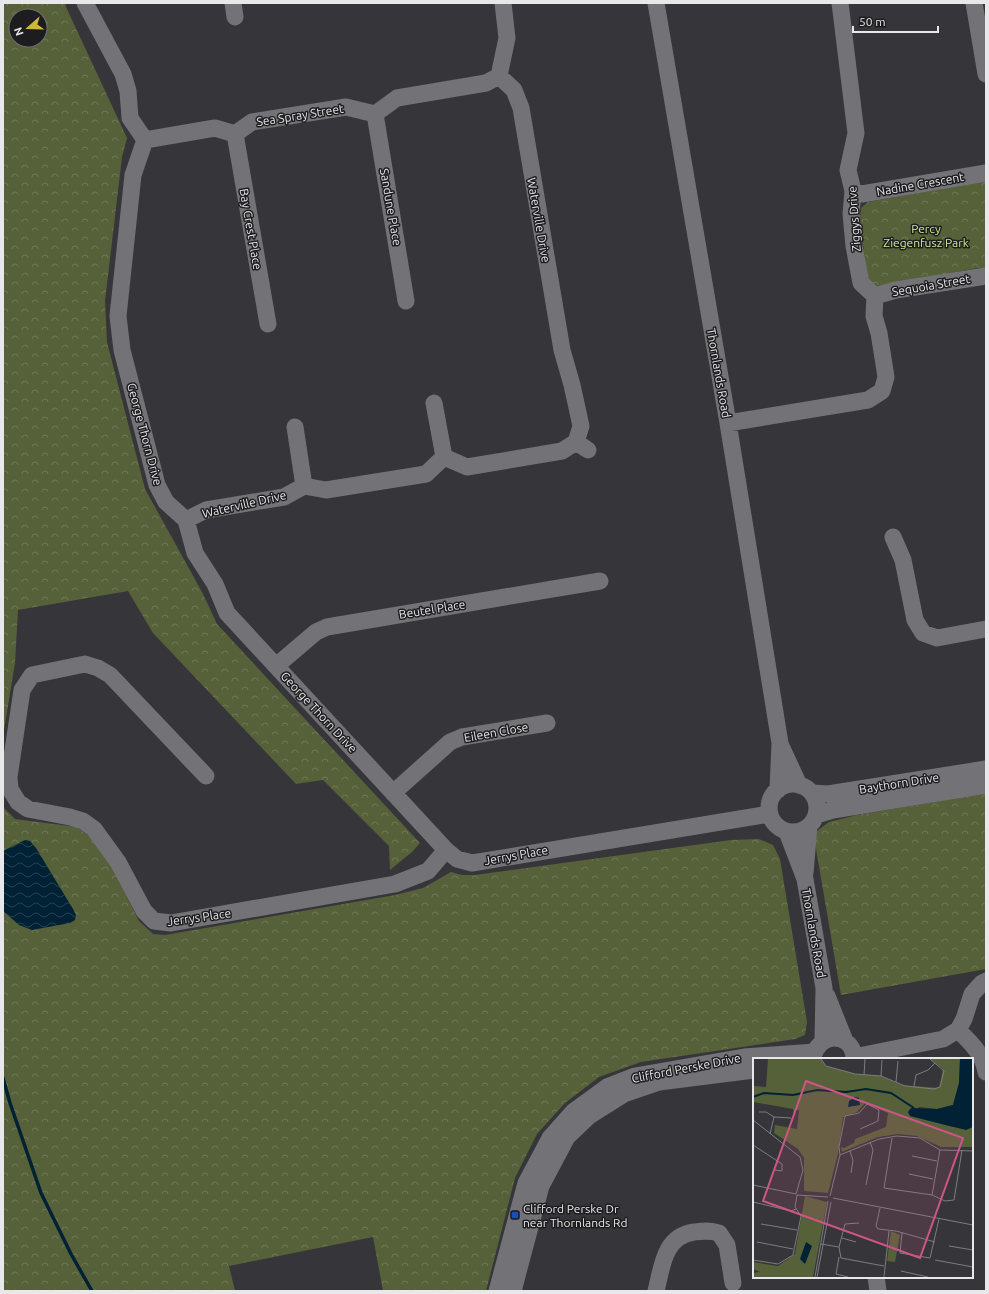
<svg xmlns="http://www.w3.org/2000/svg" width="989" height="1294" font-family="Ubuntu,sans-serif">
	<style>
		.forest { fill: url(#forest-crowns); fill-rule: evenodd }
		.water { fill: url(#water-waves) }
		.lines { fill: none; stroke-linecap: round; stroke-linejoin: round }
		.stream { stroke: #002234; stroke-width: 3.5 }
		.minor { stroke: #737277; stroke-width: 17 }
		.transit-dot { fill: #1a4fb4; stroke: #1d1d1f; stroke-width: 1.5 }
		.labels { text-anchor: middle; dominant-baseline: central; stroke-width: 3; stroke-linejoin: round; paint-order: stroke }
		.street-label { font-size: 12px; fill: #e8e7ea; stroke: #1d1d1f }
		.park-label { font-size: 12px; fill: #d1ec91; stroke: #1d1d1f }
		.poi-label { font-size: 12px; fill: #e8e7ea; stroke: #1d1d1f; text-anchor: start }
		.inset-river { fill: none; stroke: #002234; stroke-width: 2 }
		.inset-road { fill: none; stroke: #7d7c80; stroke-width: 1 }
		.view { fill: #cd5686; fill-opacity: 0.15; stroke: #cd5686; stroke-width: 2 }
		.inset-edge { fill: none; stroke: #e8e7ea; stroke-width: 2 }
	</style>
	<defs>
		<pattern id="forest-crowns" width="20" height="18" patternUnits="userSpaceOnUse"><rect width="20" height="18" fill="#566139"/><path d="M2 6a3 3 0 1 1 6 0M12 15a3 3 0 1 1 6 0" fill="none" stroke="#6e7856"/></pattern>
		<pattern id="water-waves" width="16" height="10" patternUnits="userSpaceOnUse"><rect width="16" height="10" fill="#002234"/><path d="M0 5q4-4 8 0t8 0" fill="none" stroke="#254252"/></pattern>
	</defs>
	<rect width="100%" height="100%" fill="#36353a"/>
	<path class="forest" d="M3,3H65L66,7L127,138L122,157L105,301L107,342L145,489L202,592L217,624L420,843L412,852L390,870L389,846L323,780L296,784L153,633L128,591L18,610L15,663L3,736ZM16,16H40V40H16Z
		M986,181V269L978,268L891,284C879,288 875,287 867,277L860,219L861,208L868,202Z
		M986,793V969L841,995L815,843L817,831L829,822L857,815Z
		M3,807L15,819L77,827L94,840L110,864L139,921L153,934L165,935L395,895L423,888L451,872L462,875H475L731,840L759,839L773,845L780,859L807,1022L805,1035L795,1039L641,1062L599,1077L565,1103L537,1134L515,1178L486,1291H383L373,1237L229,1266L235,1291H3Z"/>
	<path class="water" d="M25,840L30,841L36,848L73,909L76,915L75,920L70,923L32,930L19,925L3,911V851Z"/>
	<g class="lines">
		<path class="stream" d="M3,1078L10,1103L41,1193L71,1254L92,1291"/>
		<path class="minor" d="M85,3L123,74L128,91L130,118L145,140L133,175L118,316L122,350L157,485L166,502L186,520L195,553L215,584L227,613L446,850L457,859L472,863L770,814
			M233,3L235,17
			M656,3L728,423L780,743L778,790
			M840,3L856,133L848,170L853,191L851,214L854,246L861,283L875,296
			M974,3L986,74
			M375,114L406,301
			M235,134L268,324
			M145,140L215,128L235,134L252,122L346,107L375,114L397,98L486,83L499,76
			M853,191L862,194L986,173
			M875,296L896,290L986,276
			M434,403L444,457
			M728,423L868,400L882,391L886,377L879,333L874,316L875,296
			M295,427L304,486
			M576,442L588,450
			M186,520L206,510L284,497L304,486L326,490L426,474L444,457L467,467L562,451L576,442L581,426L572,385L562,350L521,108L514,90L499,76L507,38L503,3
			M893,537L903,560L915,620L923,633L937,638L986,629
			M276,666L316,632L327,627L600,581
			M781,746L799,785
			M206,776L110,675L98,668L85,664L32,675L22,690L9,777L10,789L18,802L28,809L70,817L83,821L94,829L118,862L144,911L154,921L171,923L395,884L428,871L446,850
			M769 808a24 24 0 1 1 48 0a24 24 0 1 1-48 0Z
			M393,793L450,742L462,737L547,723
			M812,793L828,794L986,769
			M816,815L833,810L986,785
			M787,832L805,879L824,988L823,1041
			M805,873L809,826
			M827,996L845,1041
			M958,1030C971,1043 983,1054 986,1072
			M817,1048C829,1031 854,1037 854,1059
			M854,1057L943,1039L958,1030L964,1019L972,994L982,983L986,981
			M876,1277L878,1291
			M497,1291L526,1183L550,1138L574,1111L607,1087L635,1076L744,1057L815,1052
			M513,1291L541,1186L567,1137L589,1116L624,1094L659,1082L754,1070
			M656,1291C662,1267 664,1236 694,1232C703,1231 710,1230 719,1233L727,1245L733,1283"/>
	</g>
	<rect class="transit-dot" x="511" y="1211" width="8" height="8" rx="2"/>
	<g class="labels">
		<g class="street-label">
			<text transform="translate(300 115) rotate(-9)">Sea Spray Street</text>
			<text transform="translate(920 184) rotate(-10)">Nadine Crescent</text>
			<text transform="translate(391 207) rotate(80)">Sandune Place</text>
			<text transform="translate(854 219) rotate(-94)">Ziggys Drive</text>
			<text transform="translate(539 220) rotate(80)">Waterville Drive</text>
			<text transform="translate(251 229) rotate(80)">Bay Crest Place</text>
			<text transform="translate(931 285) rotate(-10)">Sequoia Street</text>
			<text transform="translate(719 373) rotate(80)">Thornlands Road</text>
			<text transform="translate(145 434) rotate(75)">George Thorn Drive</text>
			<text transform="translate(244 504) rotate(-13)">Waterville Drive</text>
			<text transform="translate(432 609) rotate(-9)">Beutel Place</text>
			<text transform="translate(319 712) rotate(47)">George Thorn Drive</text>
			<text transform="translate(496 732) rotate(-10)">Eileen Close</text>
			<text transform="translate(899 783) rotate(-9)">Baythorn Drive</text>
			<text transform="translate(516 855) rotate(-10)">Jerrys Place</text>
			<text transform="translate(199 917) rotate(-8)">Jerrys Place</text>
			<text transform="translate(814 933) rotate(80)">Thornlands Road</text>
			<text transform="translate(686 1068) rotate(-11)">Clifford Perske Drive</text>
		</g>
		<g class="park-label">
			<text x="926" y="228">Percy<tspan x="926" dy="14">Ziegenfusz Park</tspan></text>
		</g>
		<g class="poi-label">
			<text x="523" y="1208">Clifford Perske Dr<tspan x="523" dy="14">near Thornlands Rd</tspan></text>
		</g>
	</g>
	<g transform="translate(753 1058)">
		<rect width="220" height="220" fill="#36353a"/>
		<path d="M15,1H68L73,8L102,16L128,18L148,27L186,30L190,11L177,1H207L206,25L200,47L184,51L166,49L158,58L200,69H220L219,89H188L164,78L145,76L125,79L89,94L88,89L91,90L101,85L102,81L133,69L135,55L112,45L104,54L90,59L85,96L75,135L51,133V100L45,91L21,75L22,67L44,71L46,52H43L41,58L40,51L0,44V28L13,29ZM52,138L74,144L60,219H0V215L7,214L0,211V204L25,208L42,196ZM138,173L147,177L142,204L134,203Z" fill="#566139"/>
		<path d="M207,1H220V69L213,72L157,58L155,54L158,50L184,51L200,47L206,25ZM102,39L106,40L107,47L95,49L96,43ZM53,184L59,188L52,206L47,201Z" fill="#002234"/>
		<path class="inset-river" d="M0,39L11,35L40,37L64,32L93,34L113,31L138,35L161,50"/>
		<path class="inset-road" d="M68,1L73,8L102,16L128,18L152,28L181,31L187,29L191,13L177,1M111,17L112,1M128,18L129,2M143,24L145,3M161,28L163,17L175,12L182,5M6,54H13L21,59L38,60M0,62L47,99L50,112L43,136M17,76L21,59M139,80L131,130L179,137L192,143L201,142L209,92M0,87L29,106V113L22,112M97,93L100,102L98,115M87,97L126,81L144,78L167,80L187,92L220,93M87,97L86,89L92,58L106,55L114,46L126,52L125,63L107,71M159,98L184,103M156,116L180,121M0,127L43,136M113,127L120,92L117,84M220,136V149M44,137L75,139M179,137L187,92M77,138L87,97M80,140L220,167M0,144L38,153L43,151M127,150L123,168L125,171L143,173L182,184M8,166L44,172M149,175L147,195L177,200L186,161M89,180L103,184M4,184L40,191M68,186L86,189L88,200L131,208M196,188L220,192M86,189L92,166L106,165M86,199L83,216L95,219M0,202L25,206L40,197L48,158L42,149L44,137M182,202L220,209M148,213L175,219M62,219L75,143M64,219L78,144M131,219L136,173"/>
		<path class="view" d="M53,23L210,80L167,200L10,143Z"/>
		<rect width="220" height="220" class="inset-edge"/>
	</g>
	<rect width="989" height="1294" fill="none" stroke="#e8e7ea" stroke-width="8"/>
	<g transform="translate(28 28) rotate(250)"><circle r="19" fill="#1d1d1f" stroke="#6e6e70"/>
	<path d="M0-3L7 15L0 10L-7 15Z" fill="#cfb837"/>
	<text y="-6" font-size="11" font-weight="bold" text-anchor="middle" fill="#e8e7ea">N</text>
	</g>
	<path d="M853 26v6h85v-6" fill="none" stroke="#e8e7ea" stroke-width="2"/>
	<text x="859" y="26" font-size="12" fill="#e8e7ea" stroke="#1d1d1f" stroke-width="3" paint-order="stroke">50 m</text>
</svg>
